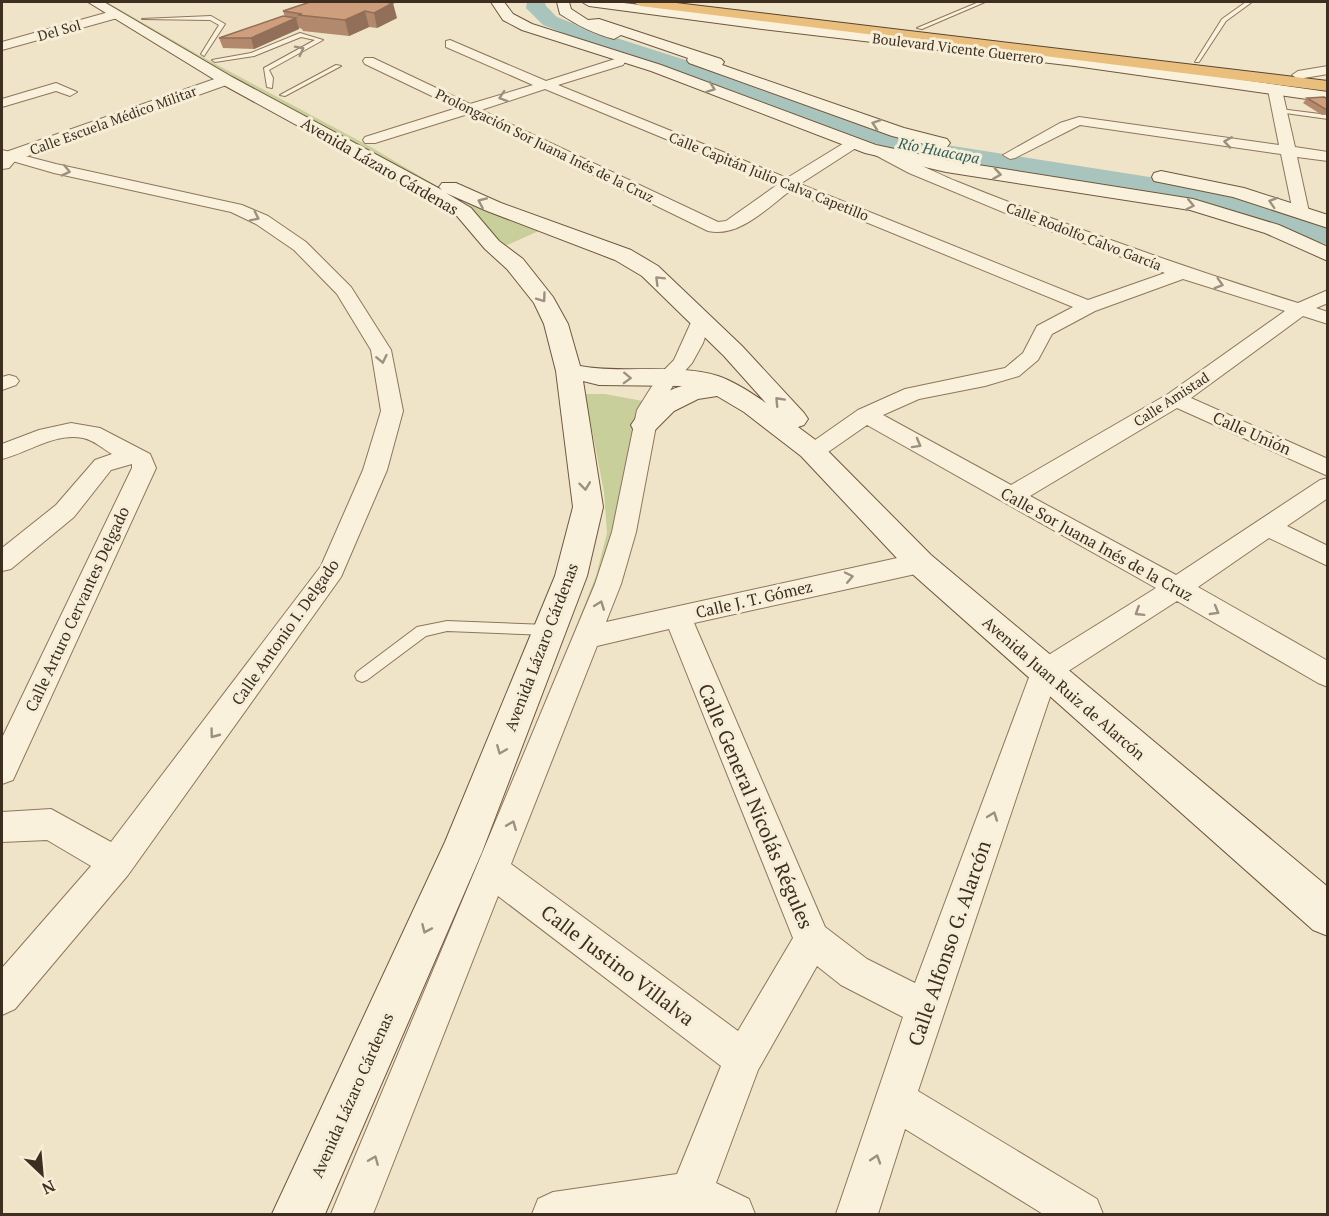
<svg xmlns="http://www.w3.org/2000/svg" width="1329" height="1216" font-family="'PT Serif',serif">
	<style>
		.green { fill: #c9cf9b }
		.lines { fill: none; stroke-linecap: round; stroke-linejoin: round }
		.river { fill: #a9c4bc; fill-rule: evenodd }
		.service-casing { stroke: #8d765c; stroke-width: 2 }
		.minor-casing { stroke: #8d765c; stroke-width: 2 }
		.tertiary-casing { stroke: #8d765c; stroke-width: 2 }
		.secondary-casing { stroke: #6f573f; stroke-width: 2 }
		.trunk-casing { stroke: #5b4430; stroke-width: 2 }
		.service { fill: #faf1dc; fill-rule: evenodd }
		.minor { fill: #faf1dc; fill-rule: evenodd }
		.tertiary { fill: #faf1dc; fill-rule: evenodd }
		.secondary { fill: #faf1dc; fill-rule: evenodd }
		.trunk { fill: #eabe7c; fill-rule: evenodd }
		.wall { fill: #b2896c }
		.shaded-wall { fill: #916f58 }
		.building { fill: #cf9f7d; stroke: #916f58; stroke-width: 1.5 }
		.oneway { stroke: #9c907e }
		.labels { text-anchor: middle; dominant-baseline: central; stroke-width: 6; stroke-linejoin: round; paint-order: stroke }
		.far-street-label { font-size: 14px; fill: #3d2e20; stroke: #f7eed8 }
		.far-water-label { font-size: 15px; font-style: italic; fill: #2f5d5a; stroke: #f7eed8 }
		.street-label { font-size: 16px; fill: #3d2e20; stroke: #f7eed8 }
		.near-street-label { font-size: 20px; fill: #3d2e20; stroke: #f7eed8 }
	</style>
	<rect width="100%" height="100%" fill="#f0e4c8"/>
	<path class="green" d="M102,2H107L197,54L369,146L454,196L541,230L505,246L481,221Z
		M585,394H605L643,401C629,443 624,468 623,513L435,1024L359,1214H345L596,576L607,533L604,492Z"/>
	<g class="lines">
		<path class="river" d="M527,2H545L546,6L557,17L582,27L720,71L915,140L1175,181L1237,195L1289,210L1328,225V245L1267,223L1175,198L901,153L704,81L568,35L543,25L526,8Z"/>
		<g class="service-casing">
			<path id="service" d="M979,2H985L922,29L917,28Z
				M1246,2H1252L1226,21L1199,62H1195L1222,19Z
				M211,16L225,24L204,56L201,54L219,25L210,20L142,19Z
				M300,33L323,40L269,70L273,78L272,88L267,87L264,68L315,40L301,37L254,56L215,62L212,60L251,53Z
				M336,65L341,66L285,96L280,95Z
				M1280,109L1328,115V119L1278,112Z
				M447,621L548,625L553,626L555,630L553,634L548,635L447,631L426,636L367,680L362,682L357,680L355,676L357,672L417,627Z"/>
		</g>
		<g class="minor-casing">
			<path id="minor" d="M450,40L546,81L615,59H623L625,62L623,65L558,85L787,178L849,140H859L861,143L859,146L800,184L1088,300L1165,273L1032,224L909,173L864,149L866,146C877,143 942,176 958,182C1070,227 1183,267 1298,303L1328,290V303L1316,308L1328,312V324L1303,316L1191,398L1328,459V476L1177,408L1030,496L1176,575L1320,480L1328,478V498L1287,526L1328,546V566L1269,538L1198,587L1328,661V687L1318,683L1177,601L1056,679L918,1091L1097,1199L1103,1214H1043L905,1129L878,1214H836L903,1017L841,985L817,966L758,1070L716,1183L749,1199L755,1214H532L538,1199L553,1192L677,1174L721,1066L498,896L373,1214H331L595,584L612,532L637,410L659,375L674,360L693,318H707L710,322L703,343L692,363L675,382L659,410L636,532L621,584L606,622L920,553L929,556L933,563L929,570L920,573L694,623L825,927L867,959L915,983L1034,664L1156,588L867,425L821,457L813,459L805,457L802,452L805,447L858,410L905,389L1005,368L1023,353L1037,326L1073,307L790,191C767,208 739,238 708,231L468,114L375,143H365L363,140L365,137L457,108L365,64L363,61L365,58H373L470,104L533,85L446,47V41ZM545,89L777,185L726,221L718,222L481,110ZM1183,279L1285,311L1168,394L1011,485L883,415L919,399L985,386L1019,376L1038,360L1052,334L1095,311ZM669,629L793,938L738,1031L511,864L597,646Z
				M1328,66V74L1298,79L1292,75L1298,71Z
				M56,83L77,92L70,96L56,91L2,107V99Z
				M1275,86L1282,90L1295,147L1328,152V161L1297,157L1309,212L1307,215H1295L1293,212L1281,154L1080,125L1015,158L1010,159L1003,155L1060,123L1079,117L1279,145L1268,90Z
				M2,150L56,164L242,205L268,216L306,242L351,287L391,350L403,411L387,470L341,577L128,875L15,1009L2,1015V968L91,866L47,840L2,842V812L51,809L111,842L321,566L363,470L381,411L371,350L337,294L294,250L256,224L231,212L54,173L2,158Z
				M9,375L16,377L19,381L16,385L2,390V377Z
				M71,423L100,428L150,454L156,468L13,780L2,784V738L132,468V464L111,470L74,517L11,569L2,571V548L56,505L95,460L112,454C103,449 94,440 83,438C56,432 27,453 2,459V444L39,430Z"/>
		</g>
		<g class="tertiary-casing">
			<path id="tertiary" d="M116,10L123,14L121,17L2,50V42Z
				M226,75L234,80L232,83L41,151L15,161L9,168L2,169L3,153Z"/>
		</g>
		<g class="secondary-casing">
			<path id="secondary" d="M88,2H104L232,77L442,190L439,187L442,183H456L501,203L631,250L658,266L742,346L804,413L808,419L804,425L798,427L821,444L931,555L1328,887V936L1313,930L909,571L801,456L744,412L717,396L698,399L674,411L654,431L644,434L634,431L631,425C643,406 661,392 682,386L599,385L583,381L603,507L587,576L482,852L325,1214H272L445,842L555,576L573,507L556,371L544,324L534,303L507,269L485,249L457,216L406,185L220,83ZM446,193L487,211L615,260L642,276L724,356L766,403C752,393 733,381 718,376C675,363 624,374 580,366L568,324L553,297L523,259L499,241L471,208Z
				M491,2H504L513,14L532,24L661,65L876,145L946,160L1193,199L1279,225L1328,247V261L1265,233L1190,210L946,172L865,153L651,71L522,30L503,20Z
				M557,2H569L571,9L588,20L599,19L721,59L724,62L722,65L904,128L947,139L950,143L947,147L941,148L892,136L689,63L687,60L688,58L621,35L614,39C594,34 577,25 560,14Z
				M582,2H615L1075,56L1328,92V102L1075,66L762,29L589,6Z
				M1161,171L1244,188L1328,215V228L1233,197L1154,181L1152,177L1154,173Z"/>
		</g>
		<g class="trunk-casing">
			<path id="trunk" d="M633,2H668L1328,81V91L640,6Z"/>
		</g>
		<use href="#service" class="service"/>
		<use href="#minor" class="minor"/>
		<use href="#tertiary" class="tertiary"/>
		<use href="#secondary" class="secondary"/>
		<use href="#trunk" class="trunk"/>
	</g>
	<path class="wall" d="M383,2L397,18L377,28L369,27L349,36L303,31L302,29L299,28V29L254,49L223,48L219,38L285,17L283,11Z
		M1307,98L1328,99V114L1322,115L1303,103Z"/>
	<path class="shaded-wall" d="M393,3L397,18L377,28L374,13Z
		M365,11L369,27L349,36L345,20Z
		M296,18L299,29L254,49L251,38Z"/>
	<path class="building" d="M310,2H383L393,3L374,13L365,11L345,20L298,15L302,14L283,11Z
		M283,16L296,18L251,38H219Z
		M1324,97L1328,99V109H1325L1307,98Z"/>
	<defs><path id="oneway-chevron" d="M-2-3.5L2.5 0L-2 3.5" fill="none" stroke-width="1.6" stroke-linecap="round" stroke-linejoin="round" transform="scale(1.5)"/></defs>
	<g class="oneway">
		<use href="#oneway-chevron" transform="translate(300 50) rotate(-27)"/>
		<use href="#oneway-chevron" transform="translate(711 88) rotate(20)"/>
		<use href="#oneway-chevron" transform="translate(503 97) rotate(162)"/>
		<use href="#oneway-chevron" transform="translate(876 124) rotate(-161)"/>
		<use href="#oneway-chevron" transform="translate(1228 142) rotate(-171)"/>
		<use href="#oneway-chevron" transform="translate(66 171) rotate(13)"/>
		<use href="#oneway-chevron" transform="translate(997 174) rotate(9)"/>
		<use href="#oneway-chevron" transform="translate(482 202) rotate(-156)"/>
		<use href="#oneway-chevron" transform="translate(1273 202) rotate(-162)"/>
		<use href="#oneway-chevron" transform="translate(1190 205) rotate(12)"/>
		<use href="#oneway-chevron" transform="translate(255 217) rotate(26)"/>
		<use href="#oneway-chevron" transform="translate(659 280) rotate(-135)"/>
		<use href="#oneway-chevron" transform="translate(1219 284) rotate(16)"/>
		<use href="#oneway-chevron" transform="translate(542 298) rotate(54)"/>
		<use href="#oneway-chevron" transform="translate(382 359) rotate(78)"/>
		<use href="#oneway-chevron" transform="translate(627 378) rotate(2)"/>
		<use href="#oneway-chevron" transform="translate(779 401) rotate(-133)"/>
		<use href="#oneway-chevron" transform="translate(917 444) rotate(29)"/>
		<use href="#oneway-chevron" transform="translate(585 486) rotate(83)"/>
		<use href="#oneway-chevron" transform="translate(849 577) rotate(-12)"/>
		<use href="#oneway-chevron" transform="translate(600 605) rotate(-69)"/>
		<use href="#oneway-chevron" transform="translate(1215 611) rotate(30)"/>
		<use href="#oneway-chevron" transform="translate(1139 612) rotate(148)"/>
		<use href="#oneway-chevron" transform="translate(214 734) rotate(127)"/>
		<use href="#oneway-chevron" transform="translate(501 750) rotate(112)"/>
		<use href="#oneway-chevron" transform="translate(993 816) rotate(-70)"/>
		<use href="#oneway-chevron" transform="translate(512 825) rotate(-68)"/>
		<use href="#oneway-chevron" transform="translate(426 929) rotate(114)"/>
		<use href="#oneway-chevron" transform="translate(876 1159) rotate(-72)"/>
		<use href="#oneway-chevron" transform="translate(374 1160) rotate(-68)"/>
	</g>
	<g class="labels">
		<g class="far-street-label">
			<text transform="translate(59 30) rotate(-16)">Del Sol</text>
			<text transform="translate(958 48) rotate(7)">Boulevard Vicente Guerrero</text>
			<text transform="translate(113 120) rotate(-20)">Calle Escuela Médico Militar</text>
			<text transform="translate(545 145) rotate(26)">Prolongación Sor Juana Inés de la Cruz</text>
			<text transform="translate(769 176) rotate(22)">Calle Capitán Julio Calva Capetillo</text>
			<text transform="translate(1084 236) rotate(21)">Calle Rodolfo Calvo García</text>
			<text transform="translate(1171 399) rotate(-33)">Calle Amistad</text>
		</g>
		<g class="far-water-label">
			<text transform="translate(939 150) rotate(11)">Río Huacapa</text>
		</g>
		<g class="street-label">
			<text transform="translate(380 166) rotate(30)">Avenida Lázaro Cárdenas</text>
			<text transform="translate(1252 433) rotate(24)">Calle Unión</text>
			<text transform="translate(1097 544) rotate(29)">Calle Sor Juana Inés de la Cruz</text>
			<text transform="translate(754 599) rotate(-13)">Calle J. T. Gómez</text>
			<text transform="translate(77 609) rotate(-65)">Calle Arturo Cervantes Delgado</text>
			<text transform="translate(285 632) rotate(-55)">Calle Antonio I. Delgado</text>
			<text transform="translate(541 647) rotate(-69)">Avenida Lázaro Cárdenas</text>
			<text transform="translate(1064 688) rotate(41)">Avenida Juan Ruiz de Alarcón</text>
			<text transform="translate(352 1095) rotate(-66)">Avenida Lázaro Cárdenas</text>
		</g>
		<g class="near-street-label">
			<text transform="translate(756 806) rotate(67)">Calle General Nicolás Régules</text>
			<text transform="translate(949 943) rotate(-71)">Calle Alfonso G. Alarcón</text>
			<text transform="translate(618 965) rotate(37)">Calle Justino Villalva</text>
		</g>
	</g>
	<rect width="1329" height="1216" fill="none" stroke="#3d2e20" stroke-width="6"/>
	<g transform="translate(42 1174) rotate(154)" stroke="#f7eed8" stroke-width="4.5" paint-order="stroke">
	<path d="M0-4.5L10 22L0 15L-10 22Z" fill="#3d2e20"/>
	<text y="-9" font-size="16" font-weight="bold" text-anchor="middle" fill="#3d2e20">N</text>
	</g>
</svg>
